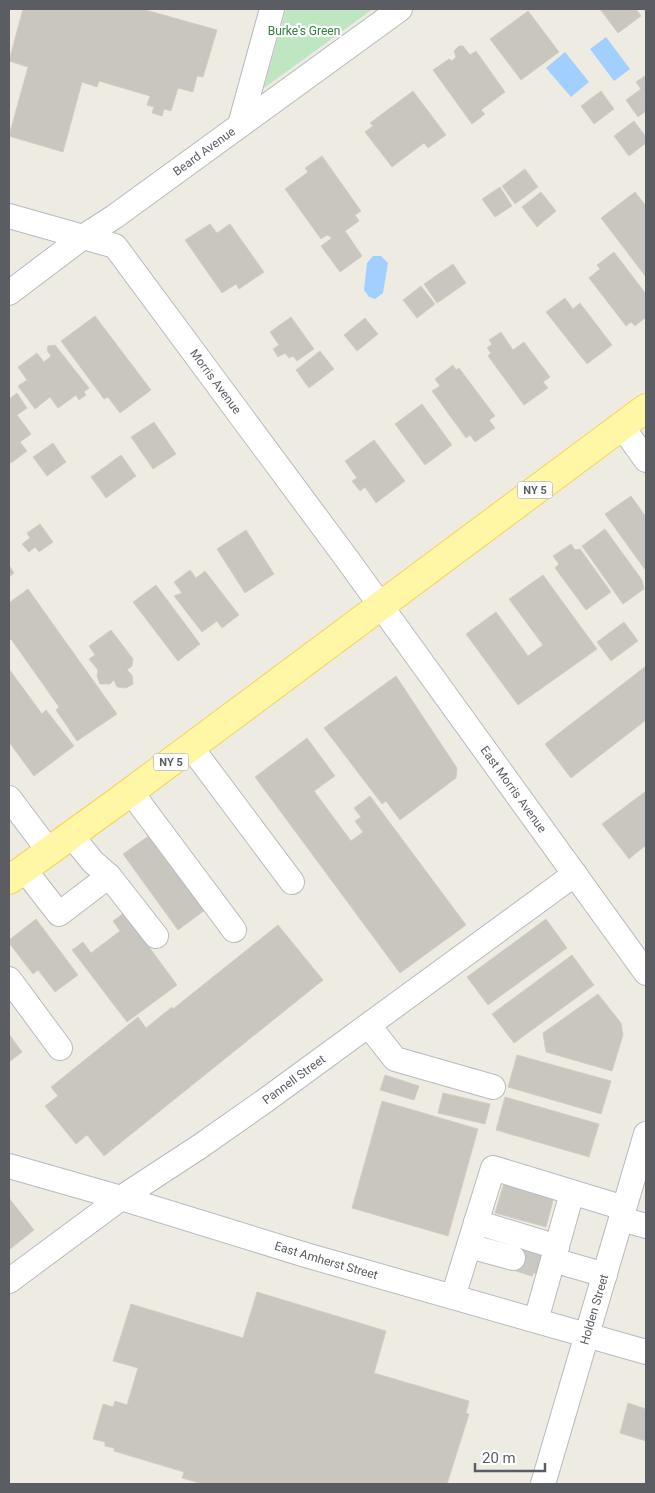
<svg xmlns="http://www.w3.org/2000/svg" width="655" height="1493" font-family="Roboto,sans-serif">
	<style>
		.green { fill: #bee6c1 }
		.water { fill: #a1cfff }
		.building { fill: #c9c6bf; stroke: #d3cec0 }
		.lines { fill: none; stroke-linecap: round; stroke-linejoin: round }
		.minor-tunnel { stroke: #c9c8c2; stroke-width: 24; stroke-dasharray: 24 12; stroke-linecap: butt }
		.minor-casing { stroke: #b7babf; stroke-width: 26 }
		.major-casing { stroke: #f5d454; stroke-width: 30 }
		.minor { stroke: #fff; stroke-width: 24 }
		.major { stroke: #fff7a6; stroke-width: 28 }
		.labels { text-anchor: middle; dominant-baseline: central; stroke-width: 4.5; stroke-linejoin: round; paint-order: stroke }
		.shield { fill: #fff; stroke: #8c8e92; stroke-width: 1 }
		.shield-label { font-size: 11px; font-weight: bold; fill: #5a5e63 }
		.park-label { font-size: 12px; fill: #32833c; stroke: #fff }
		.street-label { font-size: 12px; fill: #5a5e63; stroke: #fff }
	</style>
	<rect width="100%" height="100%" fill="#eeece2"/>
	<path class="green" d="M286,9H373L264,88Z"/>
	<path class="water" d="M606,37L630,69L614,81L590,49Z
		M565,52L589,82L571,97L546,68Z
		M373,256H381L388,263L383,293L375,299L369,297L364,290L367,263Z"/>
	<path class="building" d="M23,9H142L217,30L203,77L197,76L193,92L178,88L171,111L164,109L162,116L152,113L154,107L147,105L150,96L99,81L97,87L82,82L63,152L9,136L28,67L9,61Z
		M600,9H636L641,16L618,33Z
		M528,11L559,52L521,80L490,39Z
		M459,46H463L470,55L476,51L505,92L481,110L485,114L472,124L433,70L449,59L452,61L456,57L454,51Z
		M646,75V111L638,117L626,100L641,89L636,82Z
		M413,91L446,135L428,148L424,143L392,167L365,132L373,126L370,123Z
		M601,91L614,109L594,124L581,106Z
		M634,121L646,137V143L629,156L614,136Z
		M322,156L361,211L355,215L359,221L345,231L362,256L340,272L321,246L332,238L327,235L321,239L285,189L308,172L305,168Z
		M525,169L538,187L515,204L502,186Z
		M500,187L512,206L495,217L482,199Z
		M541,192L556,211L537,227L522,207Z
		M635,192L646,206V277L601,218Z
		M210,224L217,233L230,224L264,272L239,289L236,284L222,293L185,240Z
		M614,252L646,294V317L635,326L631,322L626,326L589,278L600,269L597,265Z
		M453,264L466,283L437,303L424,284Z
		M421,286L435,304L417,318L403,300Z
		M565,298L573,309L580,303L612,345L587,364L546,312Z
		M95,316L151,390L120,413L108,397L104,399L61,341Z
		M291,317L314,349L297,361L293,356L289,358L285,353L278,357L273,349L279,345L270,332Z
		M365,318L378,334L357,351L344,335Z
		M501,332L513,350L524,342L550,377L543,382L548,388L524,405L488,356L491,353L487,348L492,344L489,340Z
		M55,345L89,388L84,392L86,395L79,400L76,395L58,408L50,397L35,409L18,386L27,380L18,367L37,353L44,362L51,356L47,350L48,346Z
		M320,351L334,369L309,388L296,370Z
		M453,365L456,370L459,368L495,416L489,420L495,428L475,442L470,435L466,438L432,391L440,386L435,379Z
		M17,393L27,408L17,415L31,434L20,442L27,451L11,463L9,459V399Z
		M422,404L452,445L425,465L395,424Z
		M154,422L176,454L153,469L131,437Z
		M374,440L405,481L376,503L365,487L360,491L352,481L357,478L345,461Z
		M53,443L66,462L47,476L33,457Z
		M121,455L136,476L106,498L91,477Z
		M631,496L646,517V571L605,514Z
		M40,524L53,542L39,552L35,547L29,552L22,544L30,538L27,533Z
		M605,529L642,580L644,589L623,604L582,546Z
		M246,530L274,574L245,593L217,549Z
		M571,544L575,550L580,549L611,592L586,610L555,568L559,564L553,556Z
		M9,565L14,573L9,577Z
		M190,570L196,578L205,571L239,615L222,628L217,621L202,632L174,596L182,593L174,582Z
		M543,575L597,649L518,705L466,634L496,612L528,656L543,645L509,599Z
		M156,585L200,644L178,661L133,602Z
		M28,589L117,714L77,741L56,710L59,707L11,639L9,641V603Z
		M624,622L638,641L611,661L597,642Z
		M111,630L133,659L132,666L127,670L132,675L133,684L126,688L117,687L114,680L110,684H100L97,676L98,670L89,659L95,655L89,646Z
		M646,666V720L571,778L545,744Z
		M9,669L42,714L46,710L74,746L34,776L9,742Z
		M396,676L457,768L456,778L400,820L386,801L382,804L324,728Z
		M307,738L335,776L314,791L351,841L363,832L355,821L361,817L354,808L370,796L466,925L400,973L255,777Z
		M646,791V845L629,859L602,824Z
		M150,835L205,910L178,930L123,854Z
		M124,913L177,985L127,1022L72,950L83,942L91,953L120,931L113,921Z
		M36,919L78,975L55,992L38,970L33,974L9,943V940Z
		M546,919L567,948L488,1005L467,977Z
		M278,925L323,980L104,1156L87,1135L76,1144L45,1106L58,1096L51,1087L138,1017L146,1028L172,1007L173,1009Z
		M572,955L594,985L514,1043L492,1014Z
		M598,994L621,1023L623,1035L612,1071L546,1052L543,1033Z
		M9,1034L22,1052L9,1062Z
		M517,1055L611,1081L601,1114L508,1087Z
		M385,1075L419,1086L414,1100L380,1090Z
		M443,1093L490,1104L485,1124L438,1113Z
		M505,1097L599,1124L589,1157L496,1130Z
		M382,1101L478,1129L448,1236L352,1208Z
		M504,1183L554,1197L546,1227L495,1213Z
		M9,1198L34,1230L9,1250Z
		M517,1242L548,1251L541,1275L510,1267Z
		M257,1292L386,1331L374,1373L469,1401L466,1413L469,1414L447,1484H203L182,1478L184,1472L114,1451V1448L105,1446V1442L93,1439L103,1404L113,1407L115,1401L127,1405L138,1368L113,1361L131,1304L243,1338Z
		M628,1403L646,1409V1441L620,1433Z"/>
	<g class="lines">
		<path class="minor-tunnel" d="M513,1258L543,1267"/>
		<g class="minor-casing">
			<g id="minor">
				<path d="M240,125L272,9"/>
				<path id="s1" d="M9,216L115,246L347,559L646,973"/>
				<path id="s2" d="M9,293L83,237L114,217L400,9"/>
				<path d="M621,425L646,460"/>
				<path d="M191,747L292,882"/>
				<path d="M131,792L234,930"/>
				<path d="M9,798L49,851"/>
				<path d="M71,835L93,862L109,876L156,936"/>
				<path d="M24,869L59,914L109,876"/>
				<path d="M9,979L60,1048"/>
				<path d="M369,1026L395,1059L493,1087"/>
				<path id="s3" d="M9,1166L121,1198L309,1256L646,1352"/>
				<path d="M621,1219L646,1226"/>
				<path d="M476,1222L557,1247"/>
				<path d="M469,1246L513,1258"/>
				<path d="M553,1260L572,1193"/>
				<path id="s4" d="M9,1281L121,1198L199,1147L266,1100L575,874"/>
				<path d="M453,1297L493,1168L624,1208"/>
				<path d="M536,1320L553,1260L605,1275"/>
				<path id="s5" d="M543,1484L646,1134"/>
			</g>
		</g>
		<g class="major-casing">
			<path id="major" d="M9,880L121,799L646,408"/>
		</g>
		<use href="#minor" class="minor"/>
		<use href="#major" class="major"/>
	</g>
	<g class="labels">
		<g class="shield">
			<rect x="517.5" y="481.5" width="35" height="17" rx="4"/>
			<rect x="153.5" y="753.5" width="35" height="17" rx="4"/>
		</g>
		<g class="shield-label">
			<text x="535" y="490">NY 5</text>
			<text x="171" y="762">NY 5</text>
		</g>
		<g class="park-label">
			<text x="304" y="31">Burke's Green</text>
		</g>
		<g class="street-label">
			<text stroke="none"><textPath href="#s2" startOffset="241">Beard Avenue</textPath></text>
			<text stroke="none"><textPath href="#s1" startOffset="279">Morris Avenue</textPath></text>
			<text stroke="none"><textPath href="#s1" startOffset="784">East Morris Avenue</textPath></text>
			<text stroke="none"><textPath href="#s4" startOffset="349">Pannell Street</textPath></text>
			<text stroke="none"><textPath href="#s3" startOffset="331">East Amherst Street</textPath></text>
			<text stroke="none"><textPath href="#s5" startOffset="182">Holden Street</textPath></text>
		</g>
	</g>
	<rect width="655" height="1493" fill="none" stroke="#5a5e63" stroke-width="20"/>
	<path d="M475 1463v8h70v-8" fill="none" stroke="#5a5e63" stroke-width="2.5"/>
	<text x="482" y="1463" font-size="15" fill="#5a5e63" stroke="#ffffff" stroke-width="4" paint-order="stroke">20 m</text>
</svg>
